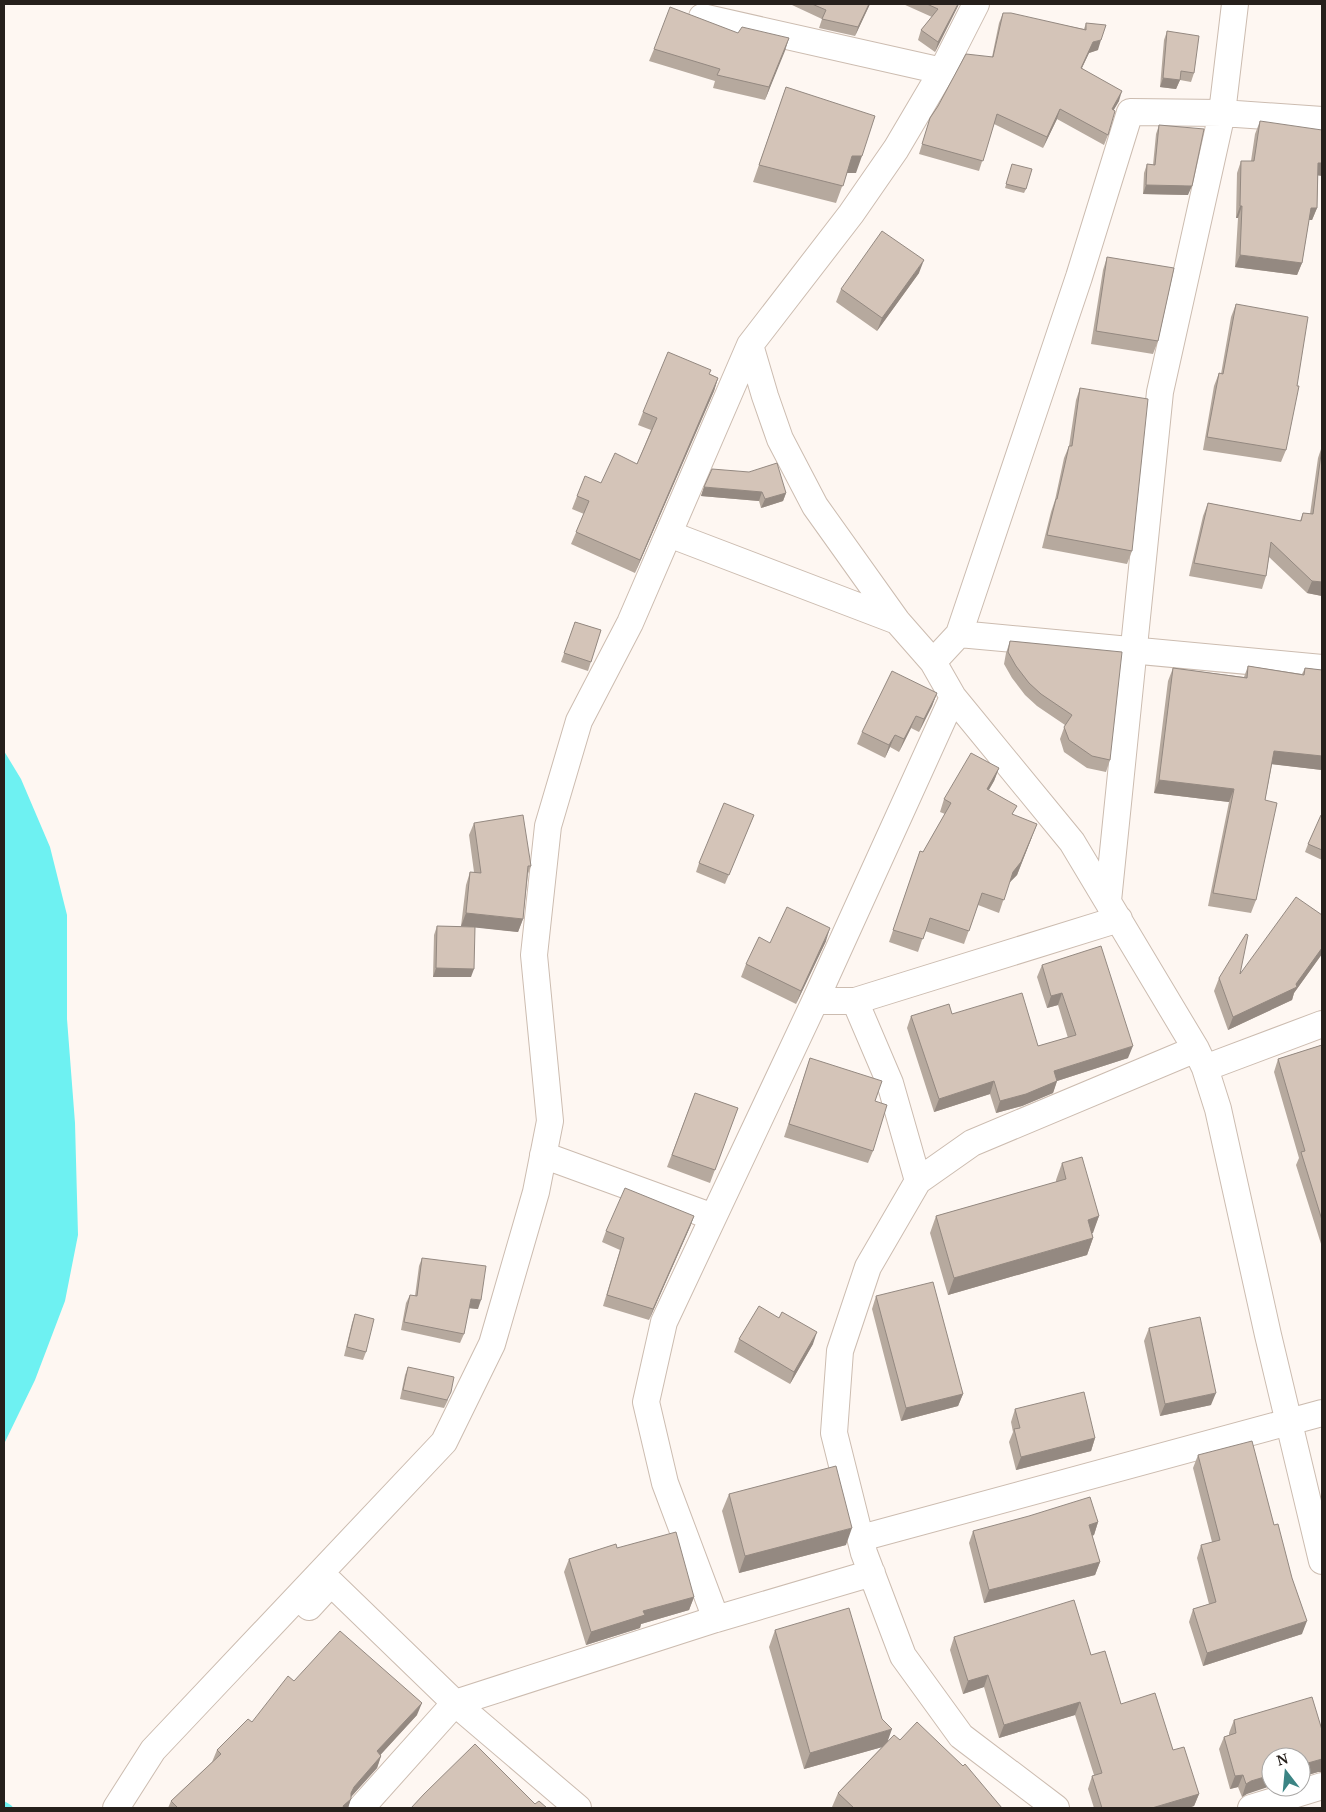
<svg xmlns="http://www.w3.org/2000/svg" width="1326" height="1812" font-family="'Noto Serif',serif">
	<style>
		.water { fill: #6ef1f2 }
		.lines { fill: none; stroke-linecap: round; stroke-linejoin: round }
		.stream { stroke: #6ef1f2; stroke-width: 7 }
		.minor-casing { stroke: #ccbcb0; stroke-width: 28 }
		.minor { stroke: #fff; stroke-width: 26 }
		.wall { fill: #b6a99e }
		.shaded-wall { fill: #948981 }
		.building { fill: #d4c4b8; stroke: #948981 }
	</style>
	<rect width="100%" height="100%" fill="#fef7f2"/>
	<path class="water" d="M4,751L21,779L50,847L67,915V1019L75,1123L78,1235L65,1301L35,1380L4,1444Z"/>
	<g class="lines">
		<path class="stream" d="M4,1805L9,1808"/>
		<g class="minor-casing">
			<path id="minor" d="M702,17L942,71
				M750,345L765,396L780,439L815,506L897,621L933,662L953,697L1072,842L1196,1049L1205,1068L1218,1109L1268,1335L1322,1561
				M669,534L897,621
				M959,634L1322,668
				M933,662L959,634L1079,277L1130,112L1222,113L1322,120
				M1108,901L1160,392L1222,113L1235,4
				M815,1001H855L890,1083L918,1181
				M855,1001L1119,919
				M1205,1068L1322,1024
				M543,1155L713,1217
				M861,1538L1322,1413
				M309,1607L331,1583L455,1703L578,1808
				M716,1619L665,1483L646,1402L664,1322L815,1001L953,697
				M116,1808L153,1750L444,1442L492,1344L536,1192L550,1121L534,955L548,826L579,721L630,623L750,345L851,214L896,149L942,71L976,4
				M361,1808L455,1703L716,1619L872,1573
				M1056,1808L961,1736L903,1656L864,1553L834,1433L840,1351L868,1267L918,1181L972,1143L1196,1049
				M1251,1808L1322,1786"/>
		</g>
		<use href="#minor" class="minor"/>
	</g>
	<path class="wall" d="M792,4H870L855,36L819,28L822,19L792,5Z
		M903,4H959L935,52L918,40L921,30L932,17Z
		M1003,13L1084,29L1086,23L1098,50L1089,53L1082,68L1119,101L1113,110L1108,135L1104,145L1057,119L1043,148L994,124L979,171L919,154L930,118L938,106L992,57L999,23Z
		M1167,31L1194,73L1191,82L1180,80L1176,89L1160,87L1164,40Z
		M738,33L789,38L765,100L713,88L715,81L649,61L654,49Z
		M786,87L856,173H847L836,203L753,182Z
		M1260,121L1318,176L1317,208L1312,220H1309L1302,263L1297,275L1235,267L1238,218H1236L1237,173L1241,161H1251L1255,134Z
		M1159,125L1188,195L1143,194L1144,173L1147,164L1153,165L1156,134Z
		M1011,168L1026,189L1024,193L1005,188Z
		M1107,257L1158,341L1153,354L1091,344L1103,270Z
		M919,273L877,331L836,302L841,289Z
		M1236,304L1286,450L1281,462L1203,450L1214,386L1219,373L1221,374L1231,317Z
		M710,374L718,378L714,391L635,573L571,544L584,514L572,509L577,496L637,464L651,430L638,425L643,412Z
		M1080,388L1132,551L1127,564L1042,548L1051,512L1055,500L1064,458L1069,446L1076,400Z
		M1322,446V596L1307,593L1269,557L1266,576L1262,589L1189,576L1203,516L1208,503L1300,521L1303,513L1310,514L1318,458Z
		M704,487L786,493L783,501L761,508L759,501L701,496Z
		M575,622L601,630L588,671L561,662Z
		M1010,641L1110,760L1106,772L1087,768L1064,752L1060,739L1065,725L1037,706L1025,695L1012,678L1004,664L1006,653Z
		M1248,666L1302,674L1305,668L1322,670V770L1272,764L1265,800L1256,900L1251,913L1208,906L1229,802L1154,793L1168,681L1173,668L1244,677Z
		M937,693L932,706L919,732L911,728L899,752L890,747L885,758L857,744L862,732Z
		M999,768L994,781L989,790L1014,815L1032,837L1017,875L1009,883L999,913L978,905L964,944L925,931L918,952L889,942L920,851L923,852L945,814L940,812L944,799Z
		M754,815L725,884L696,872L699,863Z
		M1322,816V860L1305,852L1308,844Z
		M474,823L531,866L528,874L523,919L518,932L475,927L471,977H433L434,935L437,926L473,927L461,926L466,885L470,872H474L469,835Z
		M1322,915V954L1294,993L1292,1000L1228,1030L1214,991L1219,978L1240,974Z
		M826,941L796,1004L741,977L746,964L770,943Z
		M1042,965L1128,1058L1057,1081L1053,1093L1022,1106L996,1113L990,1094L934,1112L907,1028L911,1016L952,1014L1038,1046L1068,1038L1058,1005L1047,1008L1037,977Z
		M1322,1045V1247L1296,1165L1299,1158L1274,1072L1278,1059Z
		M810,1058L875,1101L873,1151L868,1163L784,1137Z
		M695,1093L738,1108L710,1183L667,1167Z
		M1062,1163L1099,1216L1092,1233L1093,1238L1087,1255L948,1295L930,1233L936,1216L1056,1182V1180Z
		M694,1216L690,1227L649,1320L603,1306L620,1250L602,1242L606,1231Z
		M422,1258L478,1309L469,1308L464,1334L460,1343L401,1330L406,1303L410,1295L415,1296L419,1266Z
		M876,1296L963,1394L958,1406L901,1421L872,1309Z
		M355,1314L366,1352L363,1360L344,1356L352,1323Z
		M1149,1328L1211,1405L1160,1416L1144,1341Z
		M739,1339L813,1344L790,1384L734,1352Z
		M408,1367L448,1400L444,1408L400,1399L405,1375Z
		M1015,1409L1095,1438L1091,1451L1016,1470L1009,1442L1013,1432L1011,1422Z
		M1198,1455L1274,1525L1302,1634L1203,1666L1189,1622L1193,1609L1209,1604L1197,1558L1201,1545L1212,1542L1193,1468Z
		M729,1494L846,1545L739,1573L722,1511Z
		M1098,1522L1094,1535L1092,1536L1100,1562L1095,1575L984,1603L969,1543L973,1531Z
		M617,1548L694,1597L689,1610L641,1624L640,1628L586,1645L564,1572L569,1559Z
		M775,1630L888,1741L900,1740L1002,1808H834L832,1807L838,1793L882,1747L804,1769L769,1647Z
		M954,1637L1091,1655L1121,1704L1173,1750L1199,1794L1194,1806L1188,1808H1094L1088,1789L1092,1776L1094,1775L1075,1715L999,1738L984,1687L963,1694L950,1650Z
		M294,1681L417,1715L380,1755L381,1756L377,1768L351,1797L348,1808H168L171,1801L212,1762L217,1750L252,1722Z
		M1234,1720L1322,1730V1772H1318L1301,1777V1757L1242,1797L1238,1787L1230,1789L1219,1749L1224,1737L1229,1735V1733Z"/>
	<path class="shaded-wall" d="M869,4H870L855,36L858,27Z
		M958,4H959L935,52L938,42Z
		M789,38L785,51L765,100L769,87Z
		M1101,40L1098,50L1089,53L1077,78L1081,68L1093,42Z
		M1163,78L1180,80L1176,89L1160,87Z
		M1122,91L1119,101L1108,120L1112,109Z
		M1060,109L1057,119L1043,148L1047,137Z
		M852,156H862L856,173H846Z
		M1318,163H1322V176L1314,175Z
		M1146,185L1192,186L1188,195L1143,194Z
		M1240,206H1242L1238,218H1236Z
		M1311,208H1317L1312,220H1306Z
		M1240,255L1302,263L1297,275L1235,267Z
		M924,260L919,273L877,331L882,318Z
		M718,378L714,391L635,573L640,560Z
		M704,487L762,492L759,501L701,496Z
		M786,493L783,501L761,508L765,499Z
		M1312,581L1322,582V596L1307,593Z
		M937,693L932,706L919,732L924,719Z
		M916,716L911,728L899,752L904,739Z
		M895,735L890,747L885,758L889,745Z
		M1274,751L1322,756V770L1270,764Z
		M999,768L994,781L982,801L987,789Z
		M1159,780L1234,789L1229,802L1154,793Z
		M1037,824L1017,875L1008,884L1013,872Z
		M466,913L523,919L518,932L461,926Z
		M830,928L826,941L796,1004L801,991Z
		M1322,948V954L1294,993L1292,1000L1228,1030L1233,1017L1296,984Z
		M436,968L474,969L471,977H433Z
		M1062,993L1058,1005L1047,1008L1051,996Z
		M1133,1046L1128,1058L1057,1081L1053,1093L1022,1106L996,1113L1000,1101L1054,1071Z
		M994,1081L990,1094L934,1112L939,1099Z
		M694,1216L690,1227L649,1320L653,1309Z
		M1099,1216L1093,1233L1082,1236L1088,1220Z
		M1093,1238L1087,1255L948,1295L954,1278Z
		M471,1299L481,1300L478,1309L468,1308Z
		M817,1332L813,1344L790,1384L794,1372Z
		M1216,1393L1211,1405L1160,1416L1165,1404Z
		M963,1394L958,1406L901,1421L906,1408Z
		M1095,1438L1091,1451L1016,1470L1021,1457Z
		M1098,1522L1094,1535L1084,1538L1089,1525Z
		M852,1528L846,1545L739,1573L745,1556Z
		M1100,1562L1095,1575L984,1603L989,1590Z
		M694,1597L689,1610L641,1624L640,1628L586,1645L591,1632L643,1611Z
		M1307,1621L1302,1634L1203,1666L1207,1653Z
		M988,1675L984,1687L963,1694L968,1681Z
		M1080,1702L1075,1715L999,1738L1004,1725Z
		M422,1703L417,1715L373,1763L377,1751Z
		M892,1729L886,1746L804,1769L810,1753Z
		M381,1756L377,1768L350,1798L351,1799L348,1808H342L354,1787Z
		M1322,1759V1772H1318L1301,1777V1765Z
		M1243,1775L1238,1787L1230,1789L1235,1776Z
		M1271,1775V1786L1247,1794L1242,1797L1246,1784L1251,1781Z
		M1199,1794L1194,1806L1188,1808H1152Z"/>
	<path class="building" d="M812,4H869L858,27L822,19L826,10Z
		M927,4H958L938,42L921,30L938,9Z
		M670,7L738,33L742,27L789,38L769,87L717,75L720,69L654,49Z
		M1003,13H1011L1086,30V23L1106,25L1101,40L1093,42L1081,68L1122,91L1112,109L1115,111L1108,135L1060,109L1047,137L997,114L983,161L922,144L930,118L938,106L966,54L993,57Z
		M1167,31L1199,36L1194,73L1181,71L1180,80L1163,78Z
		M786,87L875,116L862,156H852L843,186L759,165Z
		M1260,121L1322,130V163H1318L1317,208H1311L1302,263L1240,255L1242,206H1240L1241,161H1254Z
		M1159,125L1204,129L1192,186L1146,185L1147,164L1155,165Z
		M1012,164L1032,169L1026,189L1006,184Z
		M882,231L924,260L882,318L841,289Z
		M1107,257L1174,268L1158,341L1096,331Z
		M1236,304L1308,317L1297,386H1299L1286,450L1207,437L1219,373L1223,374Z
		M668,352L711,370L709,374L718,378L640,560L576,532L589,501L577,496L585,476L601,483L615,453L637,464L657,418L643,412Z
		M1080,388L1148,399L1132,551L1047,535L1056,499H1057L1069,446H1072Z
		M1322,447V582L1312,581L1271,542L1266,576L1194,563L1208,503L1301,521L1303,513L1313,514Z
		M777,463L786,493L765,499L762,492L704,487L712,469L749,472Z
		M575,622L601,630L591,662L564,653Z
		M1010,641L1122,652L1110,760L1092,756L1069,740L1064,727L1072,715L1041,694L1029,683L1016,666L1008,652Z
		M1248,666L1304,675L1305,668L1322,670V756L1274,751L1265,800L1277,803L1256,900L1213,893L1234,789L1159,780L1173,668L1247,678Z
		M892,671L937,693L924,719L916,716L904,739L895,735L889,745L862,732Z
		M971,753L999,768L987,789L1017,806L1012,814L1037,824L1021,862L1013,872L1004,900L982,893L969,931L930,918L923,939L893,930L920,851L923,852L951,803L944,799Z
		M724,803L754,815L729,875L699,863Z
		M523,815L531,866H528L523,919L466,913L470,872L481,873L474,823Z
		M1321,815L1322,816V850L1308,844Z
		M1296,897L1322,915V948L1296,984L1297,987L1233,1017L1219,978L1246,934L1248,935L1240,974Z
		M787,907L830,928L801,991L746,964L759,937L770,943Z
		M437,926L475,927L474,969L436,968Z
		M1101,946L1133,1046L1054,1071L1057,1081L1026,1094L1000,1101L994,1081L939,1099L911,1016L949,1004L952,1014L1022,993L1038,1046L1076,1035L1062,993L1051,996L1042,965Z
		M1322,1045V1220L1301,1152L1305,1151L1278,1059Z
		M810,1058L882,1081L875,1101L887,1105L873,1151L789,1124Z
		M695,1093L738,1108L715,1170L672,1155Z
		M1082,1157L1099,1216L1088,1220L1093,1238L954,1278L936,1216L1066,1179L1062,1163Z
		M625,1188L694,1216L653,1309L607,1295L624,1238L606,1231Z
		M422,1258L486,1266L481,1300L471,1299L464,1334L404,1322L410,1295L417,1296Z
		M933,1282L963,1394L906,1408L876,1296Z
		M759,1306L779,1318L782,1312L817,1332L794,1372L739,1339Z
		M355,1314L374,1319L366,1352L347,1347Z
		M1200,1317L1216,1393L1165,1404L1149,1328Z
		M408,1367L454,1377L451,1392L447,1400L403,1390Z
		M1084,1392L1095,1438L1021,1457L1014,1429L1020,1428L1015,1409Z
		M1252,1441L1274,1525L1278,1524L1292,1578L1307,1621L1207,1653L1193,1609L1216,1602L1201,1545L1220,1540L1198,1455Z
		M836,1466L852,1528L745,1556L729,1494Z
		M1090,1497L1098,1522L1089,1525L1100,1562L989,1590L973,1531L1029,1516Z
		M676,1532L694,1597L643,1611L645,1615L591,1632L569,1559L616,1544L617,1548Z
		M1074,1600L1091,1655L1105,1651L1121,1704L1155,1693L1173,1750L1184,1747L1199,1794L1152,1808H1102L1092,1776L1102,1773L1080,1702L1004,1725L988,1675L968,1681L954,1637Z
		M849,1608L882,1719L892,1729L810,1753L775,1630Z
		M340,1631L422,1703L377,1751L381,1756L354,1787L351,1793V1799L343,1806L344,1808H178L171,1801L221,1754L217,1750L248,1719L252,1722L288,1676L294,1681Z
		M1312,1697L1322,1730V1759L1301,1765V1757H1271V1775L1251,1781L1246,1784L1243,1775L1235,1776L1224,1737L1236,1733L1234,1720Z
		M917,1722L963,1766L965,1764L1002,1808H854L838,1793L894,1735L900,1740Z
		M475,1744L535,1804L539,1801L547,1808H411L424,1794Z"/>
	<rect width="1326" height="1812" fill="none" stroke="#26201c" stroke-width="10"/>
	<g transform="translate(1286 1772) rotate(344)"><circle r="24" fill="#ffffff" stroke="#a8a6a4"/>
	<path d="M0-4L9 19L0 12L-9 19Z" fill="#3b8484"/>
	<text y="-8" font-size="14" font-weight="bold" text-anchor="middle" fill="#26201c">N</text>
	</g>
</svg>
